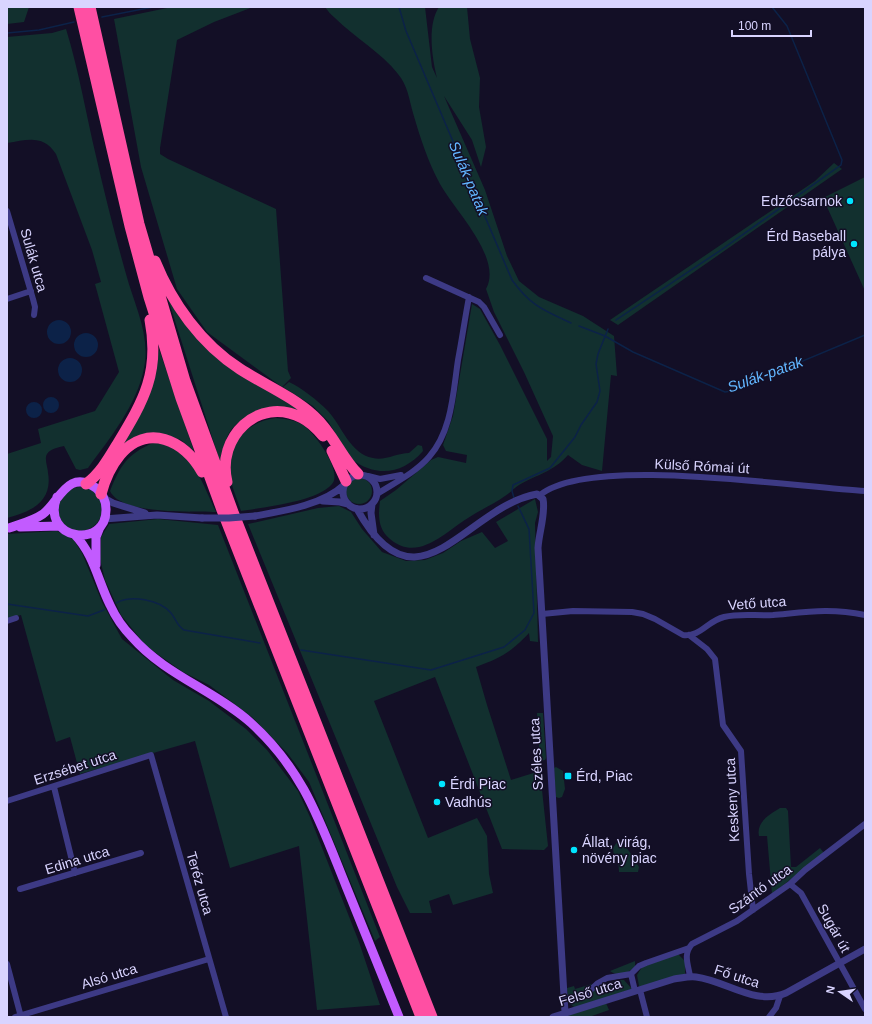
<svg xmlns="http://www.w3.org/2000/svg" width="872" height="1024" font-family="Arial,sans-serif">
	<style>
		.green { fill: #12302f }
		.water { fill: #0c2248 }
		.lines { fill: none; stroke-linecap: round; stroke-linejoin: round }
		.stream { stroke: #0c2248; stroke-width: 1.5 }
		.minor { stroke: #3d3a85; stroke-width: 6 }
		.tertiary { stroke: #3d3a85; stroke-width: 7 }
		.primary { stroke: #c25bff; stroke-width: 9 }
		.motorway { stroke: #ff4fa3; stroke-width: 11 }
		.tertiary-bridge { stroke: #3d3a85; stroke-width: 7 }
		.poi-dot { fill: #00e5ff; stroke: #130f26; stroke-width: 1.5 }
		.labels { text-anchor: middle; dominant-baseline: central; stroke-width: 3; stroke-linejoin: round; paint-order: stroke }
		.poi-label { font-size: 14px; fill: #d9d4ff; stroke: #130f26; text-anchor: start }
		.street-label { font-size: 14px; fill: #d9d4ff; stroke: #130f26 }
		.water-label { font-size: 15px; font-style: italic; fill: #62b6ff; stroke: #130f26 }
	</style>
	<rect width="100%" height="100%" fill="#130f26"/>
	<path class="green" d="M7,7H29L24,22L7,24Z
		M172,7H253L214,22L177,40L160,148V154L168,159L276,209L288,371L291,378L282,387L207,332L177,289L141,167L114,19Z
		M325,7H425L432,67L437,78C432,58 427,25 439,7H467L470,39L480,78L479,107L486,147L481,167L472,140L444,96L485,190L507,256L519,281L539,297L583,316L614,336L617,376L611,375L602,471L582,465L568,455C553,472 538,474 519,485C514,488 510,493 505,496C494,504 480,510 468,518C445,532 418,563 390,539C378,529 378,516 380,501L396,490L431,460L438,457L466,463L467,455L446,451L443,445L453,416L472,304L480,309L500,345L547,439V461L551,457L553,436L524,372L494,312L486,289C503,258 455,211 440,184C428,162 420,137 413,113C409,99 408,86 398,74C381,52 355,38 335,18C331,15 328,11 325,7Z
		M66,29C79,71 86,114 96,156C105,196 115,235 126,274C134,304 151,336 144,368C137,405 110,438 88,468L80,470L76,469L64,446C59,447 50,449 47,454C44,459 48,468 48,473C53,501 31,512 7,518V454L41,443L38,429L95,411L119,372L95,284L101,282L92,250L56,154C43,134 27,140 7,143V37L52,33Z
		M834,163L842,169L618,325L610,320L815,181Z
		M865,177V291L823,198Z
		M168,299L180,318L303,412C293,409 283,406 273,407C259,408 239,419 231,430C224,440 223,451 220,462Z
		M159,349L194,451L181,440L167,435L116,454L152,386Z
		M289,382C302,388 317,400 328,411C342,426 350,454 373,458C385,461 397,453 409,453L418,445L422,446L423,451C403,474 377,478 351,459L328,421L313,406L283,387Z
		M276,418C285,419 295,420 303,425C315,433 343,472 332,484C317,502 264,507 241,511C238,502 234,492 231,482C224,448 243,422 276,418Z
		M153,443C162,443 171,444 180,450C195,461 208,495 216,512C192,511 121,515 110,491C120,466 127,454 153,443Z
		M346 491a13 13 0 1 1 26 0a13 13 0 1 1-26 0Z
		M58 509a22 22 0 1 1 44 0a22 22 0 1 1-44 0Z
		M535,499L538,512L535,523L538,642L530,641L529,633C510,653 502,657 476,667L487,705L511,780L540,771L548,846L544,850L502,849L435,677L374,701L428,838L477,818L487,836L489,874L493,893L453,905L449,894L429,901L432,913H410L397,887L248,524L318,508L339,506L351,512L362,529L382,552L406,561L425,560L443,553L461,541L482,532L495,548L508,541L496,522Z
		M158,519L218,525L380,937L375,941L309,782L288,754L252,717L209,685L183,672L146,646L121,615L105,580L100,559L101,537L109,524Z
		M57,531L73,539L82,553L102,602L122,639L173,680L209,701L246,729L267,750L298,791L310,817L359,942L380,1005L317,1010L299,846L230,868L195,741L80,774L70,737L56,742L21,615L7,619V534Z
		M537,713H543L546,758L545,760L540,761Z
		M556,767L563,771L565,789L562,797L559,798L556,797L554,768Z
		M780,808H786L788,811L791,867H796L820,848L824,853L772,894L767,836H759C756,822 770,814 780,808Z
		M617,842C628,845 633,858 639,867L638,872H619L618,857H614L613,848Z
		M678,954L685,961V974L640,987L639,986L637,975L642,967Z
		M635,961V967C628,973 617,977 610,971Z
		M620,980H624L632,989L575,1008L568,1002L567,988L574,986L575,989L592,984L586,992L578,996L579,1000L584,999L600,985Z
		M606,1003L609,1010L589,1017H562Z"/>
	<path class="water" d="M47 332a12 12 0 1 1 24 0a12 12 0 1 1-24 0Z
		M74 345a12 12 0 1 1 24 0a12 12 0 1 1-24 0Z
		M58 370a12 12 0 1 1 24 0a12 12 0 1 1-24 0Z
		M43 405a8 8 0 1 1 16 0a8 8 0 1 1-16 0Z
		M26 410a8 8 0 1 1 16 0a8 8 0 1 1-16 0Z"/>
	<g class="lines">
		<path class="stream" d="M399,7L406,31L512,280C531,306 543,310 571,323
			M102,17L153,7
			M7,33L39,30L74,22
			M616,320L721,250L841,165L842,160L787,26L772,7
			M579,326L605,336L633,352L725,392L731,391L865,335
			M514,498L512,491L513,485L550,468L575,437L581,425L597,402L600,391L596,364L598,354L608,329
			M116,603C131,595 159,599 171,613C176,619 177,626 184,630L260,643
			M7,604L88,616L104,610
			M301,650L431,670L504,647L525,630L534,613L529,529L518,506"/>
		<path class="minor" d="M7,211L33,299L35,307L34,315
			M426,278L479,302L484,307L500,335
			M7,299L31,291
			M368,476L380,479L401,475
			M377,494C394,483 415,473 429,457C452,431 453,393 458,360C462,339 465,318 469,297
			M540,495C590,454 798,488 865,491
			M542,614L573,611L632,612L643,614L655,619L683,635C701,637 707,621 724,617C740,613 756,616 773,615C807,612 830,608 865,615
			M7,621L16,618
			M689,635L707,649L715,659L723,725L741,751L749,874L753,910
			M54,787L75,873
			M7,801L151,755L226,1017
			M790,884L801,893L865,1009
			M20,889L141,853
			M7,964L21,1017
			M690,976C688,964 683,954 692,944L737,921L790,884L805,870L865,824
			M640,990L647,1017
			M635,991L631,974L639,966L646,963L689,948
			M583,997L598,983L607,978L631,974
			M15,1017L209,959
			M769,1017L776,1008L780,996"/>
		<path class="tertiary" d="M343 492a17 17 0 1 1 34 0a17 17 0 1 1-34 0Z
			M104,498L113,503L145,513
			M323,501L340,502L348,504
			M372,504L371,513L374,535
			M357,509C418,619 465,507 537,494L543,499C546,513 539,532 538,548L565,1013
			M255,516C283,511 323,505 344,485
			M104,519L157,515L202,518
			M553,1017L674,979C682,978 689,976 696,977C727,981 755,1006 786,993L865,949"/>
		<path class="primary" d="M20,527L60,526
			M9,528C20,524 33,521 43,514C59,502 68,468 96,488C102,493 106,501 106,509C107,550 40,540 57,497
			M75,535C94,555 98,581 110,605C115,616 123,628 132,637C165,675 214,690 251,723C304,771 320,822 346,886C363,929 381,973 399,1017
			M96,565V537L100,527"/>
		<path class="motorway" d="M79,7L130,226L149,297L181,398L222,510L421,1017
			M90,7L139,224L185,381L233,512L432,1017
			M155,261C172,303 201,344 240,369C265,385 292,396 314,416C333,433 341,457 358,474
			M332,451L346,481
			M227,482C216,438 258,395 302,418C310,422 317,429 323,436
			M86,484C100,474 109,458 118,443C144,400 160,372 150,320
			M101,494C105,479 110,467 120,455C147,423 185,440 202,472"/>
		<path class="tertiary-bridge" d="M202,518H229L255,516"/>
	</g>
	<g class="poi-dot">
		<circle cx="850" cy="201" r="4"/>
		<circle cx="854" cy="244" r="4"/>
		<rect x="564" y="772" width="8" height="8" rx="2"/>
		<circle cx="442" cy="784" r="4"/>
		<circle cx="437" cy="802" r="4"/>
		<circle cx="574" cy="850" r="4"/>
	</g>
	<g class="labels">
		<g class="poi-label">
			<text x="842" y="201" text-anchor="end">Edzőcsarnok</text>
			<text x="846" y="236" text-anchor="end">Érd Baseball<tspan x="846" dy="16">pálya</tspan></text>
			<text x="576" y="776">Érd, Piac</text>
			<text x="450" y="784">Érdi Piac</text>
			<text x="445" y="802">Vadhús</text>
			<text x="582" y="842">Állat, virág,<tspan x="582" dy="16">növény piac</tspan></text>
		</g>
		<g class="street-label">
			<text transform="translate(34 260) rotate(74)">Sulák utca</text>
			<text transform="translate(702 466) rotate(3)">Külső Római út</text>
			<text transform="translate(757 603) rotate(-4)">Vető utca</text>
			<text transform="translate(536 754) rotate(-93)">Széles utca</text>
			<text transform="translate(75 767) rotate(-18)">Erzsébet utca</text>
			<text transform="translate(732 800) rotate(-93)">Keskeny utca</text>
			<text transform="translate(77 860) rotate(-17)">Edina utca</text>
			<text transform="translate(200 883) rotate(74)">Teréz utca</text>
			<text transform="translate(760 889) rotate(-36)">Szántó utca</text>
			<text transform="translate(834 928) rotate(61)">Sugár út</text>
			<text transform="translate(109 976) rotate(-17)">Alsó utca</text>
			<text transform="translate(737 976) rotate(18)">Fő utca</text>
			<text transform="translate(590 992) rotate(-17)">Felső utca</text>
		</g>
		<g class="water-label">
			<text transform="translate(469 178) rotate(67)">Sulák-patak</text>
			<text transform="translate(765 374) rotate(-20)">Sulák-patak</text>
		</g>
	</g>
	<rect width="872" height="1024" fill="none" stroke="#d9d4ff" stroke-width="16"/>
	<g transform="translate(840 992) rotate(283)" stroke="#130f26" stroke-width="3" paint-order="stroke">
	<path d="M0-3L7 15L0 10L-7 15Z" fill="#d9d4ff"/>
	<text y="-6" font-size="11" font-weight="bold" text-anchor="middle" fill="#d9d4ff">N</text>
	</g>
	<path d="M732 30v6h79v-6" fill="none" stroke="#d9d4ff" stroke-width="2"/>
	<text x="738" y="30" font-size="12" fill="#d9d4ff" stroke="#130f26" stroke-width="3" paint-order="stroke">100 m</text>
</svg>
